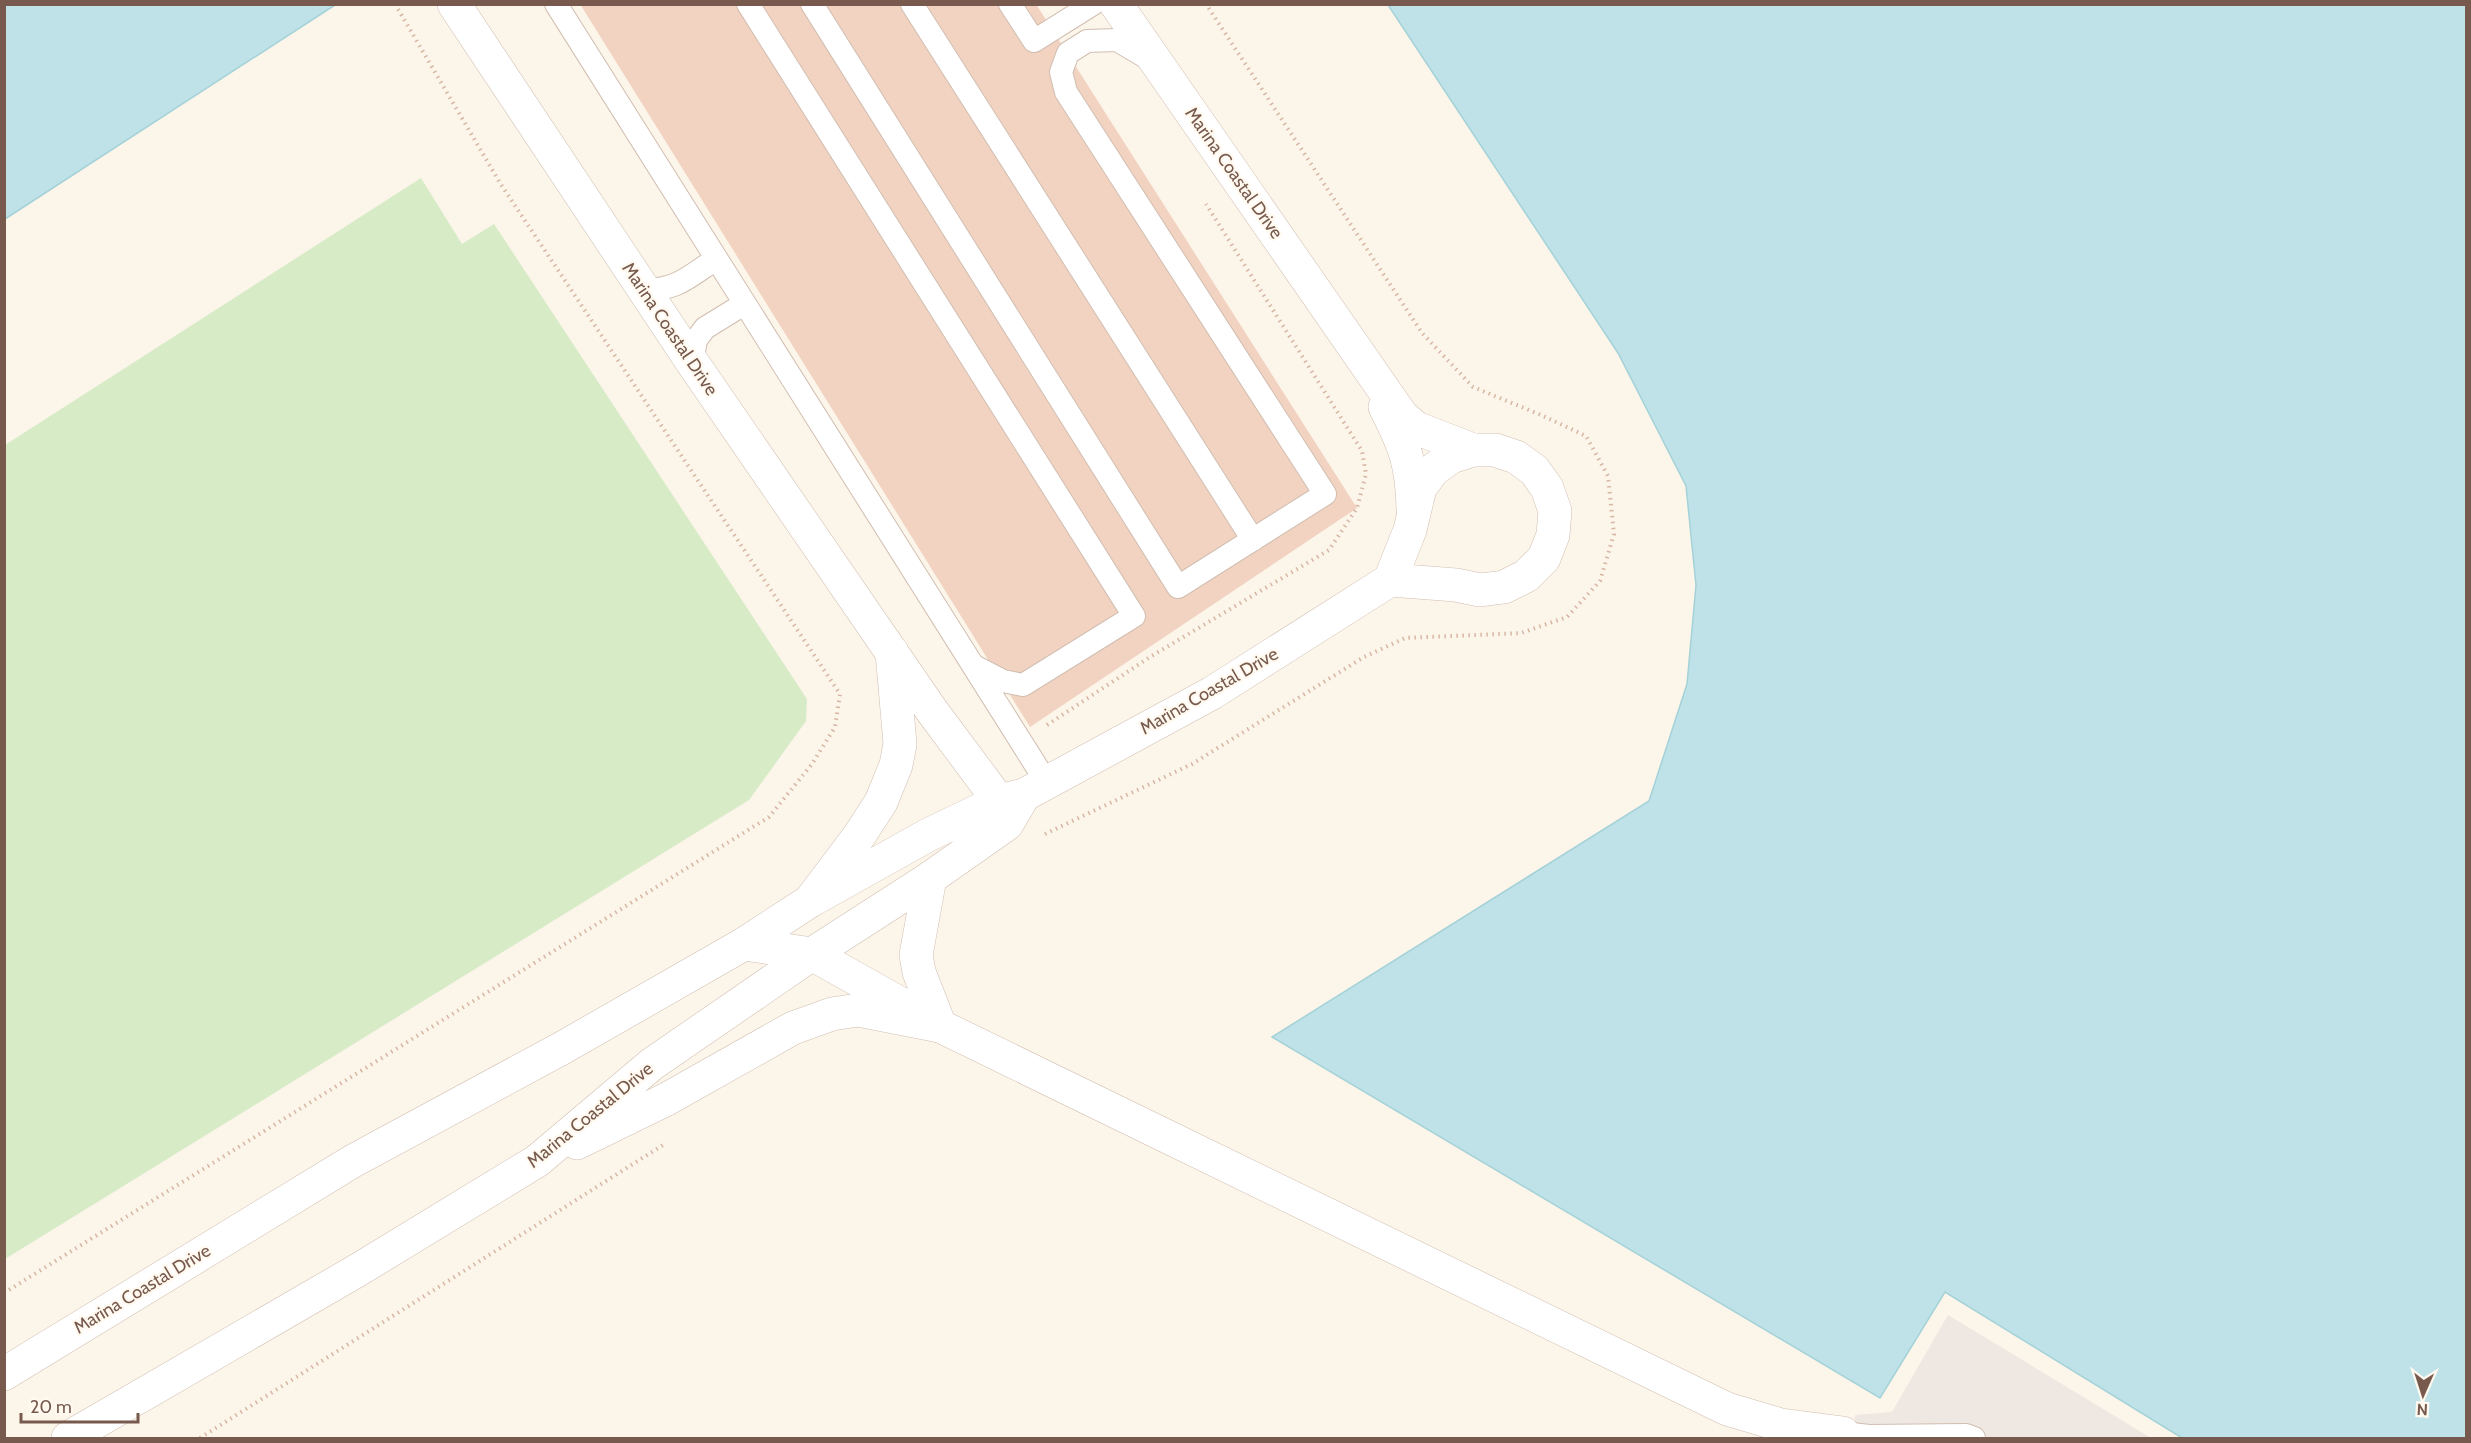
<svg xmlns="http://www.w3.org/2000/svg" width="2471" height="1443" font-family="Cabin,sans-serif">
	<style>
		.industrial { fill: #eee7e2 }
		.green { fill: #d7ebc7 }
		.water { fill: #bee2e7; stroke: #a4d2d8; stroke-width: 1.5 }
		.building { fill: #f2d3c1 }
		.lines { fill: none; stroke-linecap: round; stroke-linejoin: round }
		.service-casing { stroke: #d1beb1; stroke-width: 24 }
		.minor-casing { stroke: #d1beb1; stroke-width: 34 }
		.tertiary-casing { stroke: #d1beb1; stroke-width: 34 }
		.path { stroke: #d7b6a4; stroke-width: 4; stroke-dasharray: 1.5 4.5; stroke-linecap: butt }
		.service { stroke: #fff; stroke-width: 22 }
		.minor { stroke: #fff; stroke-width: 33 }
		.tertiary { stroke: #fff; stroke-width: 33 }
		.labels { text-anchor: middle; dominant-baseline: central; stroke-width: 4.5; stroke-linejoin: round; paint-order: stroke }
		.street-label { font-size: 18px; fill: #775a4d; stroke: #fff9f0 }
	</style>
	<rect width="100%" height="100%" fill="#fcf5ea"/>
	<path class="industrial" d="M1948,1315L2151,1438H1853L1855,1415L1892,1412Z"/>
	<path class="green" d="M421,178L462,244L494,224L807,699L806,721L749,800L5,1259V445Z"/>
	<path class="water" d="M5,4H335V5L5,219Z
		M1388,5H2466V1438H2182L1945,1292L1880,1398L1272,1037L1649,801L1687,684L1696,585L1686,486L1618,353Z"/>
	<path class="building" d="M580,4H1036L1357,508L1030,727Z"/>
	<g class="lines">
		<g class="service-casing">
			<path id="service" d="M556,4L1047,783
				M748,4L1134,616L1023,685L1003,681L974,666
				M812,4L1178,587L1325,494L1066,92L1061,72L1068,53L1087,41L1117,40L1149,59
				M912,4L1253,540
				M1010,4L1034,41L1093,4
				M643,290C678,290 688,277 716,259
				M692,362L696,340L705,328L744,304
				M1843,1433L1869,1436L1966,1435L1974,1438"/>
		</g>
		<g class="minor-casing">
			<path id="minor" d="M454,4L692,362L932,711L999,801
				M1116,4L1402,416L1416,428L1473,450
				M1385,407C1405,446 1412,464 1413,509
				M930,878L916,955L919,972L940,1026
				M810,901L859,836L881,802L896,765L900,744L892,652
				M744,944L812,954L940,1026L1727,1409L1781,1425L1843,1433"/>
		</g>
		<g class="tertiary-casing">
			<path id="tertiary" d="M577,1143L667,1099L793,1028L832,1014L858,1010L940,1026
				M4,1374L353,1161L564,1047L744,944L810,901L928,835L999,801L1024,795L1212,693L1390,580L1410,530L1420,488L1433,470L1451,457L1473,450H1495L1516,457L1534,470L1547,488L1555,511L1553,535L1544,558L1526,576L1504,587L1480,590L1456,585L1390,580
				M68,1438L358,1270L537,1161L652,1064L812,954L930,878L1007,824L1024,795"/>
		</g>
		<path class="path" d="M1047,725L1150,657L1329,550L1357,508L1366,474L1362,451L1206,204
			M1045,834L1192,764L1364,657L1405,638L1521,633L1567,617L1600,581L1614,534L1608,476L1586,436L1541,415L1473,387L1422,333L1206,4
			M4,1293L769,817L812,764L835,727L840,694L500,183L395,4
			M200,1438L663,1145"/>
		<use href="#service" class="service"/>
		<use href="#minor" class="minor"/>
		<use href="#tertiary" class="tertiary"/>
	</g>
	<g class="labels">
		<g class="street-label">
			<text transform="translate(1234 173) rotate(55)">Marina Coastal Drive</text>
			<text transform="translate(670 329) rotate(56)">Marina Coastal Drive</text>
			<text transform="translate(1209 691) rotate(-30)">Marina Coastal Drive</text>
			<text transform="translate(590 1115) rotate(-39)">Marina Coastal Drive</text>
			<text transform="translate(142 1289) rotate(-31)">Marina Coastal Drive</text>
		</g>
	</g>
	<rect width="2471" height="1443" fill="none" stroke="#775a4d" stroke-width="12"/>
	<g transform="translate(2423 1395) rotate(183)" stroke="#fff9f0" stroke-width="4.5" paint-order="stroke">
	<path d="M0-4.5L10 22L0 15L-10 22Z" fill="#775a4d"/>
	<text y="-9" font-size="16" font-weight="bold" text-anchor="middle" fill="#775a4d">N</text>
	</g>
	<path d="M21 1413v9h117v-9" fill="none" stroke="#775a4d" stroke-width="3"/>
	<text x="30" y="1413" font-size="18" fill="#775a4d" stroke="#fff9f0" stroke-width="4.5" paint-order="stroke">20 m</text>
</svg>
